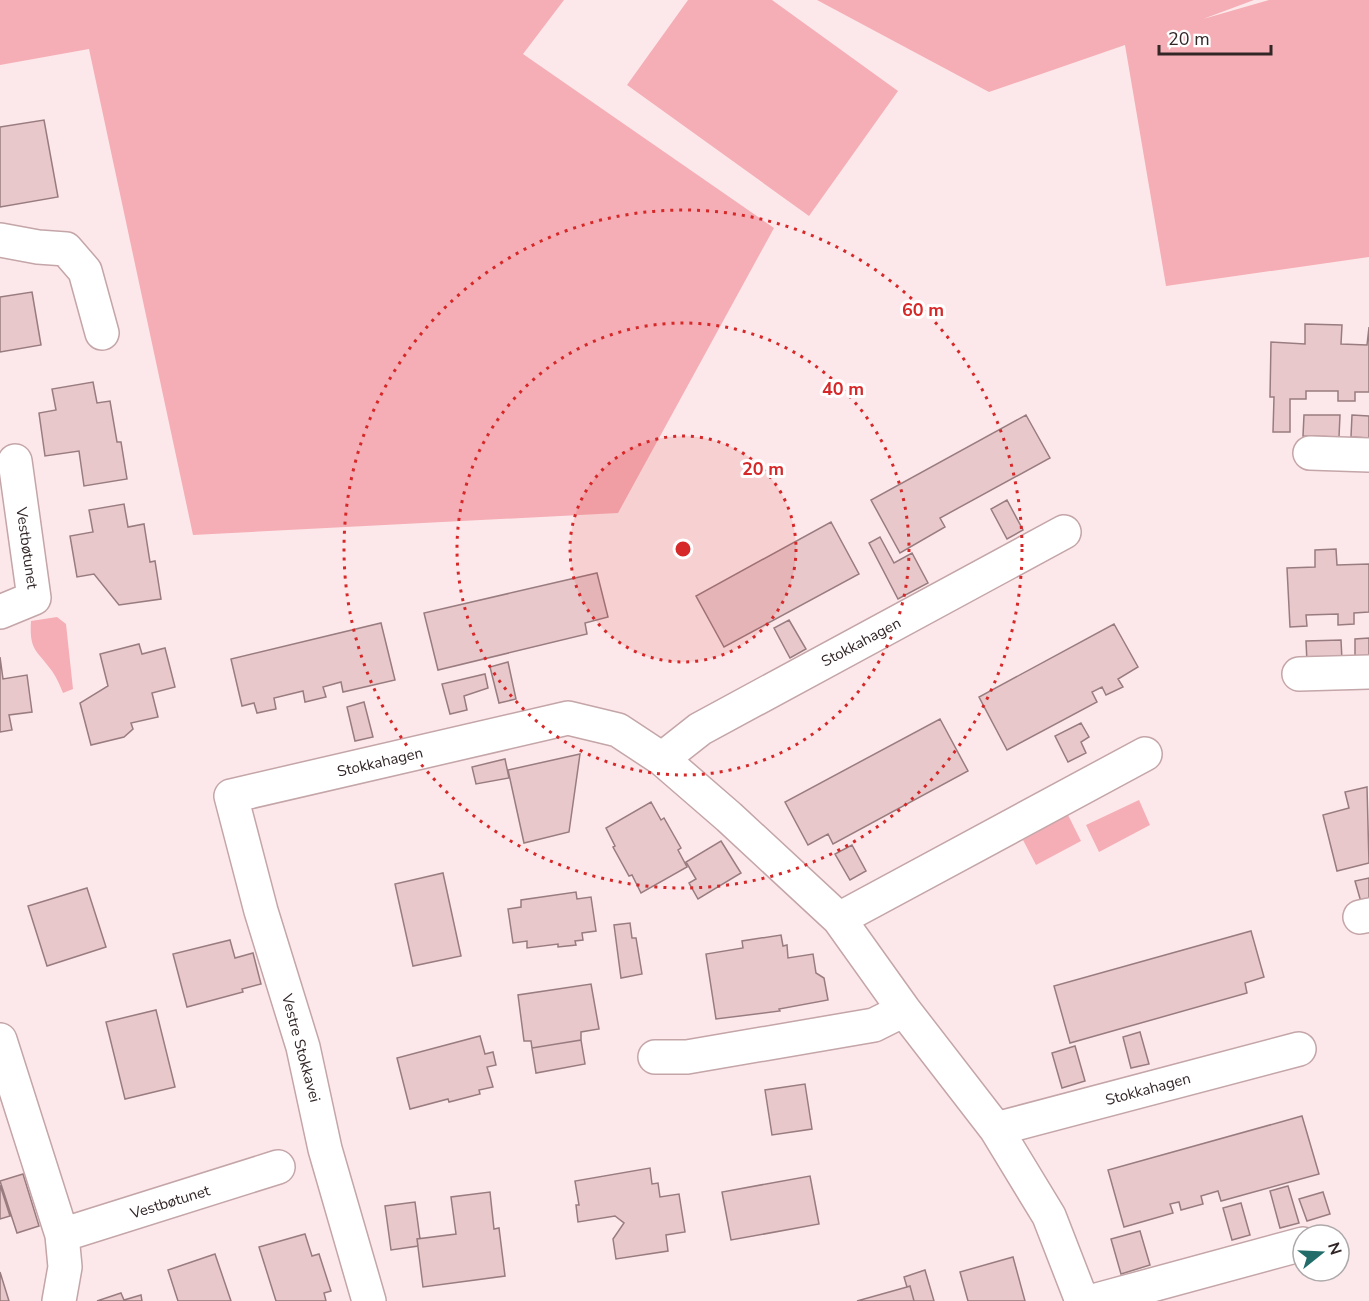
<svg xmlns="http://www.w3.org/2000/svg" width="1369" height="1301" font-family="'Nunito Sans',sans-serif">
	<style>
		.green { fill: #f5aeb5 }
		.building { fill: #e8c8cb; stroke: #997c7f; stroke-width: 1.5 }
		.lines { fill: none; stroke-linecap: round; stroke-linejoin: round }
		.minor-casing { stroke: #c4a5a8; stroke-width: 36 }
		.minor { stroke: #fff; stroke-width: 33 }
		.ring { fill: none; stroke: #d62828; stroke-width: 3; stroke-dasharray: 3 6 }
		.labels { text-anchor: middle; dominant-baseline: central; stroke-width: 6; stroke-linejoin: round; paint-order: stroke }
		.street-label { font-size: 15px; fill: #322627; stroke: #fff }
		.centre { fill: #d62828; stroke: #fff; stroke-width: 3 }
		.ring-label { font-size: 18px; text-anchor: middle; font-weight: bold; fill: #d62828; stroke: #fff; stroke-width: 6; stroke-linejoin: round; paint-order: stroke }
	</style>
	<rect width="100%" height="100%" fill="#fce8ea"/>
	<path class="green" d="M0,0H564L523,54L774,228L618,513L193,535L89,49L0,65Z
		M688,0H772L898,91L809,216L627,85Z
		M817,0H1254L1203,19L1269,0H1369V257L1166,286L1125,45L989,92Z
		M57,617L66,624L73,689L63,693C60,686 57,678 52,671C37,650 29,651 31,621Z
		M1139,800L1150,825L1099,852L1086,825Z
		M1068,815L1081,841L1036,865L1023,840Z"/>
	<path class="building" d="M44,120L58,197L0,207V127Z
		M32,292L41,345L0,352V297Z
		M1305,324L1342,325L1341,344L1367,345L1369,327V392H1355V401H1338V391H1306V399H1290V432H1273L1274,397H1270L1271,342L1305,344Z
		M93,382L97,403L110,401L117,442H121L127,479L84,486L79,451L45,456L39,413L56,410L52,389Z
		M1026,415L1050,458L940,518L945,527L900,553L871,500Z
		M1304,415H1340L1339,437L1303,436Z
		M1352,415L1369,416V438L1351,437Z
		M1007,500L1023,530L1007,539L991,509Z
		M124,504L128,527L144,524L150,562L155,561L161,599L119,605L94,574L77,577L70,536L93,532L89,510Z
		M831,522L859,574L724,647L696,596Z
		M880,537L894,563L912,553L928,583L898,599L869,543Z
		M1336,549L1337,565L1369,564V612L1354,613V624L1338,625V614L1306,615L1307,626L1290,627L1287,568L1315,567V550Z
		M597,573L608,617L585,623L587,634L438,670L424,613Z
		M789,620L806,649L790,658L774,628Z
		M381,623L395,680L343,692L341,682L323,687L326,697L305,702L303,691L274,698L276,709L257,713L254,703L242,706L231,659Z
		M1114,624L1138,667L1118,679L1123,687L1106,695L1102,687L1092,692L1097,702L1007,750L979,697Z
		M1369,638V658L1355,659V639Z
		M1341,640L1342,660L1307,662L1306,641Z
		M139,644L142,654L165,648L175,687L152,693L158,717L131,723L133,729L124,737L91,745L80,703L108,686L100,654Z
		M0,657L3,679L27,675L32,712L9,715L12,730L0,732Z
		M508,662L516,699L499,703L490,667Z
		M485,674L488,688L464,696L467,710L450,714L442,684Z
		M364,702L373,737L355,741L347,707Z
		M940,719L968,771L833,844L828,834L808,845L785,802Z
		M1081,723L1089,737L1081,742L1086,753L1068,762L1055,736Z
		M580,754L569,832L524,843L508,770Z
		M505,759L509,778L476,784L472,767Z
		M1367,787L1369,863L1337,871L1323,815L1349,808L1345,792Z
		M651,802L661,820L664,818L681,848L678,850L687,867L641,893L632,875L629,876L613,847L615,846L606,828Z
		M721,841L741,873L698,899L689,883L696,879L686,862Z
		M852,845L866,871L850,880L835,854Z
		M443,873L461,956L413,966L395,884Z
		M1369,878V900L1361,902L1355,881Z
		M87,888L106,947L47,966L28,906Z
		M576,892L577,899L591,897L596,931L582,933L583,940L575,941L576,945L558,947V944L527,948V941L513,943L508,909L521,907V900Z
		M630,923L632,938H636L642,974L621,978L614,925Z
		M1251,931L1264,977L1245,983L1247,993L1070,1043L1054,986Z
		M781,935L783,946L787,945L788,958L813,954L816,973L824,978L828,1000L779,1009L780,1011L716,1019L706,954L743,948L742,941Z
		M230,940L235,958L253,953L261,984L242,989L243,992L187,1007L173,954Z
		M591,984L599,1029L581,1032V1040L532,1048L531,1041H524L518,995Z
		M156,1010L175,1087L125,1099L106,1022Z
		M1140,1032L1149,1064L1131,1068L1123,1037Z
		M480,1036L485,1054L493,1052L496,1065L487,1067L493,1087L479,1090L480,1094L449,1102L448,1099L410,1109L397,1058Z
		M581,1040L585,1064L536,1073L532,1048Z
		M1075,1046L1085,1081L1062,1088L1052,1053Z
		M805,1084L812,1129L772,1135L765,1090Z
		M1302,1116L1319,1174L1221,1201L1218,1191L1201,1196L1203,1204L1181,1210L1179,1202L1170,1204L1173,1213L1124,1227L1108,1170Z
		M650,1168L652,1184L658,1183L660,1197L679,1194L685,1232L666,1235L668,1251L616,1259L613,1239L624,1223L615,1216L578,1222L576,1205H579L575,1181Z
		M23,1174L39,1226L17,1233L0,1181Z
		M810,1176L819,1224L731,1240L722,1192Z
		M0,1185L10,1216L0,1219Z
		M1288,1186L1299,1223L1280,1228L1270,1191Z
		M490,1192L494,1229L499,1228L505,1276L423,1287L417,1239L456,1234L451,1197Z
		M1323,1192L1330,1214L1307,1221L1299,1199Z
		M415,1202L420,1239H417L418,1246L391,1250L385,1206Z
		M1241,1203L1250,1235L1232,1240L1223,1208Z
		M1140,1231L1150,1265L1121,1274L1111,1239Z
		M305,1234L312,1256L319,1254L331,1291L324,1293L326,1301H276L259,1247Z
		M215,1254L231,1301H178L168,1270Z
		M1013,1257L1025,1301H968L960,1272Z
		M925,1270L934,1301H914L910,1286L907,1287L904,1277Z
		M0,1272L9,1301H0Z
		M910,1286L914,1301H857L907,1287Z
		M121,1293L124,1300L141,1295L142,1301H97Z"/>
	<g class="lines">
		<g class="minor-casing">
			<path id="minor" d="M0,240L38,247L66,249L85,271L102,333
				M1310,453L1369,455
				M0,612L34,598L15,461
				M1299,674L1369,672
				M662,759L700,729L1064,532
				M1360,917L1369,915
				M839,919L1145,754
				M0,1040L62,1235L65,1267L59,1301
				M655,1057H687L874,1025L904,1010
				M996,1129L1299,1049
				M62,1235L278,1167
				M369,1301L325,1149L303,1047L261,911L231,796L568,718L618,730L662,759L729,817L839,919L904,1010L996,1129L1049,1216L1082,1301
				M1093,1301L1303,1244"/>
		</g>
		<use href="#minor" class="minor"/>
	</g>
	<circle cx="683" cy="549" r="113" fill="#d62828" fill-opacity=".12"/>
	<g class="ring">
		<circle cx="683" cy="549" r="113"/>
		<circle cx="683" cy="549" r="226"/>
		<circle cx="683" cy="549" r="339"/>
	</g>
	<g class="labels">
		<g class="street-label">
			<text transform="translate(27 548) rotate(82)">Vestbøtunet</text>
			<text transform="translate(861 642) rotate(-28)">Stokkahagen</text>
			<text transform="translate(380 762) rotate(-13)">Stokkahagen</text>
			<text transform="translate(301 1048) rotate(75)">Vestre Stokkavei</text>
			<text transform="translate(1148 1089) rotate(-15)">Stokkahagen</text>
			<text transform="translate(170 1202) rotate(-17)">Vestbøtunet</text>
		</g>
	</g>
	<circle cx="683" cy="549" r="9" class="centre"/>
	<g class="ring-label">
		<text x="923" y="316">60 m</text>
		<text x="843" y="395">40 m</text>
		<text x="763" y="475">20 m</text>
	</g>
	<g transform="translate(1321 1253) rotate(72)"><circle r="28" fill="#ffffff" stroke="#ada8a9" stroke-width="1.5"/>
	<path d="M0-4.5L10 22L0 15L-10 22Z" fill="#226d6a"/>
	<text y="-9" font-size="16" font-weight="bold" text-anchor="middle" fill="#322627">N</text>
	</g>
	<path d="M1159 45v9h112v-9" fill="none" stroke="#322627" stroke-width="3"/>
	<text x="1168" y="45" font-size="18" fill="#322627" stroke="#ffffff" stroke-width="4.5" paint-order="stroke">20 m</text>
</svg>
